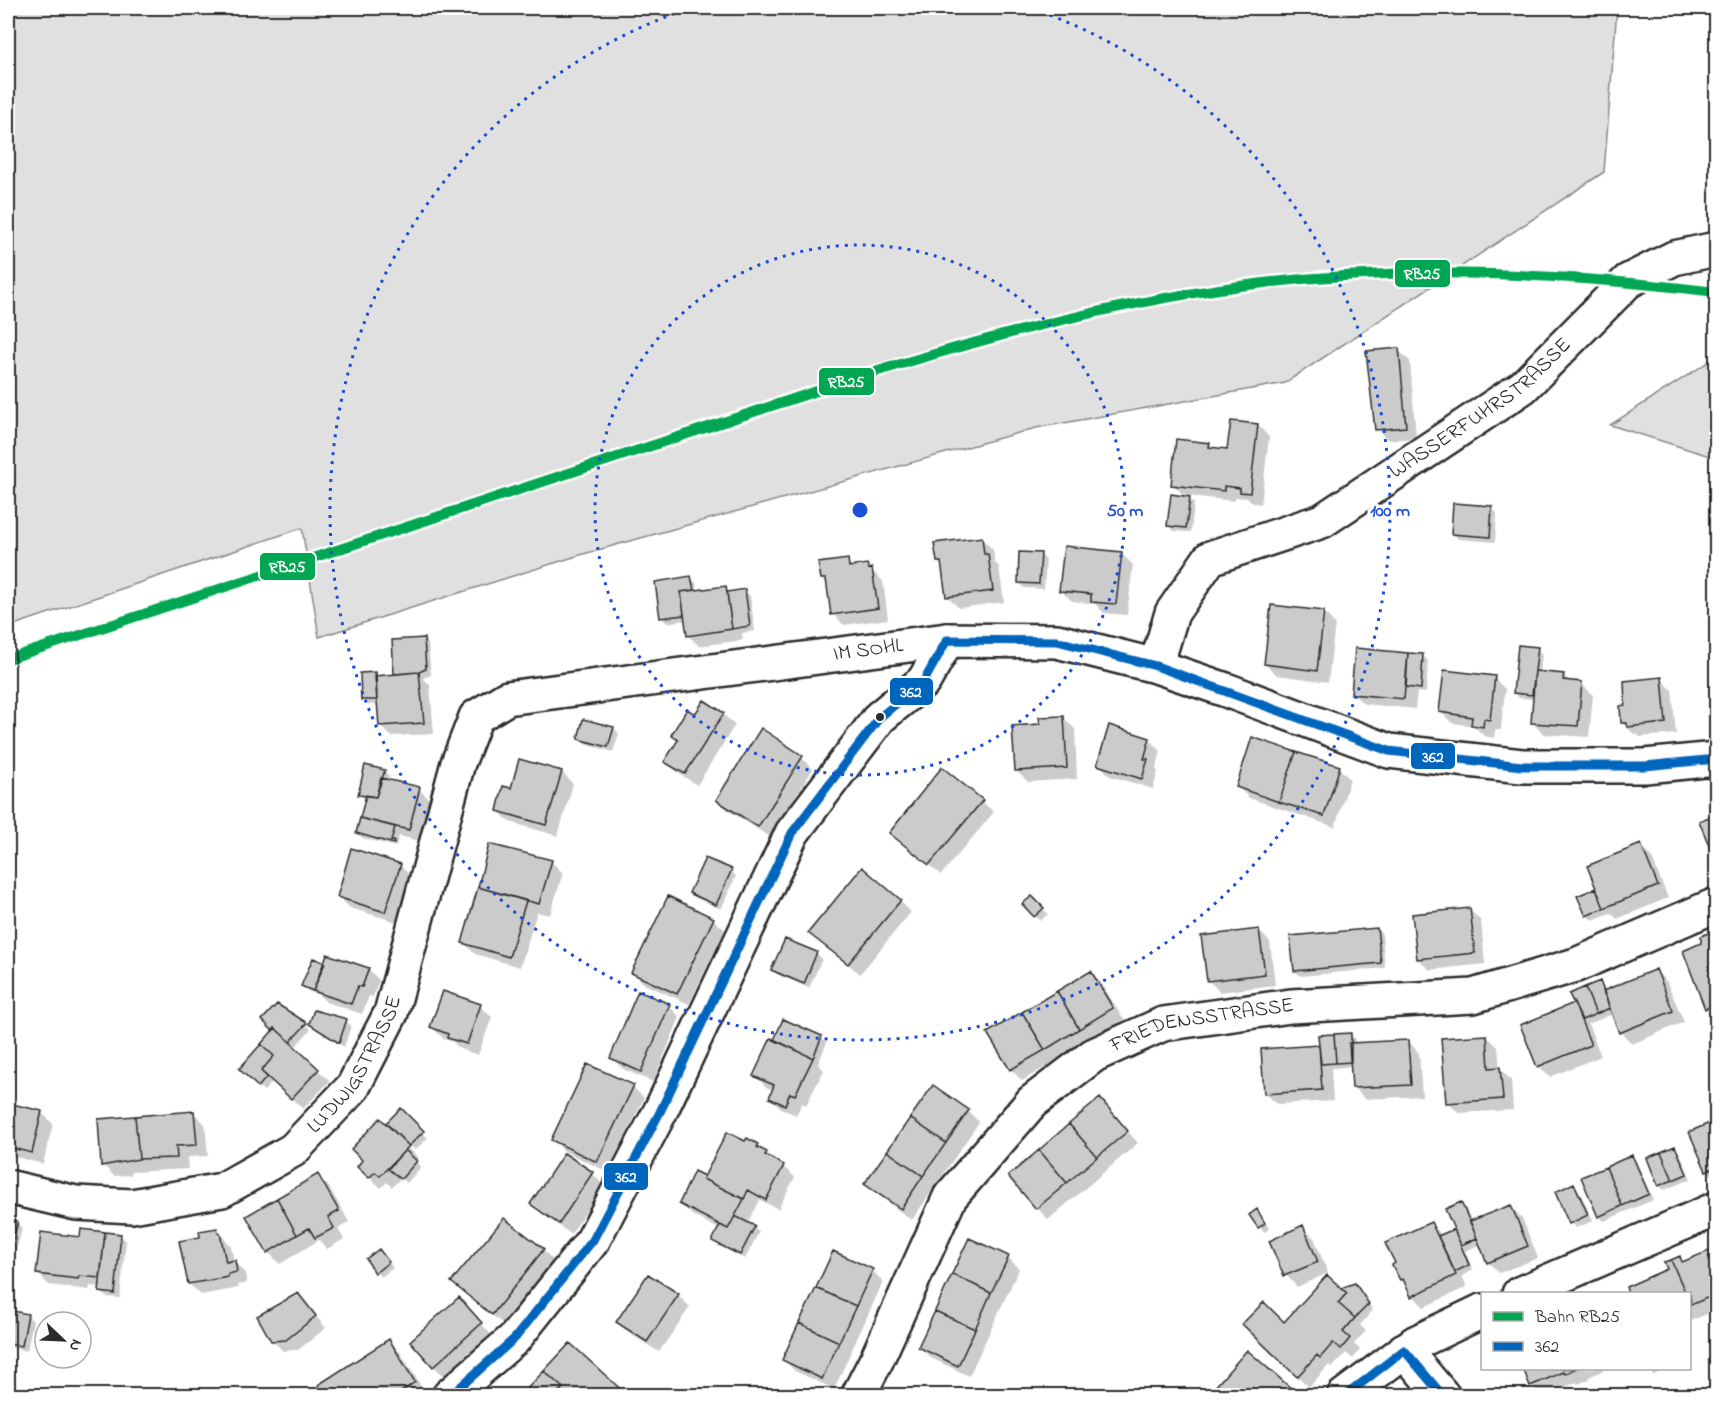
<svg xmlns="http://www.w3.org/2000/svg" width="1724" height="1403" font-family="'Indie Flower',sans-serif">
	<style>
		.green { fill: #e0e0e0; stroke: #868686; stroke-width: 1.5 }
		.shadow { fill: #0003 }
		.building { fill: #cbcbcb; stroke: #2b2b2b; stroke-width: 1.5 }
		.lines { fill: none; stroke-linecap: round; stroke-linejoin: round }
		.minor-casing { stroke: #2b2b2b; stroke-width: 38 }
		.minor { stroke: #fff; stroke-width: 33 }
		.bus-1-casing { stroke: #fff; stroke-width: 14 }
		.bus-1 { stroke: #0065bd; stroke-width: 9 }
		.rail-1-casing { stroke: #fff; stroke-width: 15 }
		.rail-1 { stroke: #00a651; stroke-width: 10 }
		.ring { fill: none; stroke: #1d4ed8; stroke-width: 3; stroke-dasharray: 3 6 }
		.bus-dot { fill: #2b2b2b; stroke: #fff; stroke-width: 2 }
		.labels { text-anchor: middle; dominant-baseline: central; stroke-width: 6; stroke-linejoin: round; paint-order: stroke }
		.street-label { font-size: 21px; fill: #2b2b2b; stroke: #fff }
		.centre { fill: #1d4ed8; stroke: #fff; stroke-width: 3 }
		.ring-label { font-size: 18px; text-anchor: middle; font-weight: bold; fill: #1d4ed8; stroke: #fff; stroke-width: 6; stroke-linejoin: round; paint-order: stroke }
		.line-badge { stroke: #fff; stroke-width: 2 }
		.badge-label { font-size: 16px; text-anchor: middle; font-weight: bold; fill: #fff }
	</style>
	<rect width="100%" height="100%" fill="#fff"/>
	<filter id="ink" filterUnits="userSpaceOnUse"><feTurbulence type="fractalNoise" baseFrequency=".0167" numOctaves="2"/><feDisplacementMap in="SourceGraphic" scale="12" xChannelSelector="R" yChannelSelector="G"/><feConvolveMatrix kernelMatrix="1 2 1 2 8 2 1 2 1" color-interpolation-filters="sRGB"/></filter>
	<g filter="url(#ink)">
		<path class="green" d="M8,8H1617L1604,172L1285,383L1036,428L580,555L319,637L302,528L8,627Z
			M1716,357V458L1610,425Z"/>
		<path class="shadow" d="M1398,350L1410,361L1416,438L1388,440L1377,429Z
			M1258,425L1269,437L1261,504L1253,503L1248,498L1235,497V501L1187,496L1194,503L1191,532L1174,531L1169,526L1186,498L1173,484L1209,444L1214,449L1229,450Z
			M1491,508L1497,513L1495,542L1458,539L1453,533Z
			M981,538L993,550L995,563L999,567L1004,602L959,608L948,597L944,567L938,562Z
			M1040,554L1046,560L1044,589L1024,588L1019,583Z
			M1122,554L1133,565L1127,615L1104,613L1095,604L1072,601L1060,590Z
			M847,561L854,568L867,566L883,581L888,619L844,625L833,614L828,585L822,579Z
			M691,578L696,583L697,591L725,587L730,593L744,590L750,596L755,631L742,633L743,640L699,646L688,635L686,620L667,623L662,618Z
			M1324,612L1335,624L1328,682L1277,675L1265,664Z
			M423,639L428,644L431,675L423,678L430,685L434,734L391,736L380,725L379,704L368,705L363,699L376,674L379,677L398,675L395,673Z
			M1537,649L1542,654L1540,673L1563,675L1570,682L1581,683L1593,695L1589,737L1544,734L1532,722L1534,699L1519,698L1514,693Z
			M1357,650L1423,656L1428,661L1426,693L1417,692L1415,709L1364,704L1352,693Z
			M1494,678L1505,689L1501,730H1495L1494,738L1484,736L1474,726L1452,723L1441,712Z
			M1661,679L1672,690L1676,734L1640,737L1637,734H1634L1622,723L1627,706Z
			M723,714L735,725L697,785L678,773L666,761L679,741L672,735Z
			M1063,717L1075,729L1077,779L1028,782L1016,771L1041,726Z
			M584,721L614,728L619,734L613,752L585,744L579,739Z
			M1110,727L1150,740L1161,751L1156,769L1158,772L1153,789L1110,776L1099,764Z
			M802,758L813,769L770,837L729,811L718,800Z
			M520,761L562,772L573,784L558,836L510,822L498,811L512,790Z
			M1339,768L1350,779L1335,827L1249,798L1237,786Z
			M942,769L994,812L941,875L891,833Z
			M384,771L389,777L388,781L419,789L430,800L420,841L399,836L396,847L363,838L357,833L367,800L359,794Z
			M1716,815V861L1701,821Z
			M490,845L551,861L563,873L550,915L537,912L520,967L475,954L464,943Z
			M1641,846L1652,858L1668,898L1617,919L1611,913L1592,920L1587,915L1595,890Z
			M400,865L411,876L397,922L350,908L339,897Z
			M731,871L736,876L721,909L696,898L690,893Z
			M1032,898L1048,914L1040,921L1025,904Z
			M900,901L911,912L860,974L810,933Z
			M1470,910L1481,921L1485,964L1430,970L1418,959Z
			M713,919L725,930L689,1004L644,984L633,972Z
			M1377,929L1382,934L1385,968L1301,976L1295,971Z
			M1259,931L1270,942L1275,985L1220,992L1208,980Z
			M1716,932V1018L1707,1008L1702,937Z
			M786,941L817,954L822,959L809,988L778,975L773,970Z
			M325,965L368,969L379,980L373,997L369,996L362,1014L326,1002L319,995L308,991L302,986Z
			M1656,971L1667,982L1684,1022L1632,1044L1621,1032L1613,1014L1588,1024L1601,1056L1550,1077L1538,1066L1575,1004L1600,983L1606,991Z
			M1091,973L1102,984L1124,1020L1022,1081L1011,1069Z
			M444,993L480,1006L492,1017L478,1055L460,1049L453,1042L443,1038L432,1027Z
			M669,1006L680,1017L653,1082L623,1069L611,1058Z
			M346,1021L351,1026L344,1047L310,1024Z
			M306,1024L311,1029L294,1048L330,1081L303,1109L273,1081L264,1091L241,1069Z
			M1350,1034L1355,1039V1044L1408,1041L1419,1053L1422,1096L1365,1099L1354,1088L1353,1067L1331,1068L1333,1101L1277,1104L1265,1093L1263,1050L1320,1046Z
			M1487,1036L1498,1047L1500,1069L1511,1080L1513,1110L1459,1113L1447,1102Z
			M821,1037L827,1042L818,1064L824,1070L806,1105L802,1103L796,1115L782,1109L771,1098L774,1090L766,1087L755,1075L775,1041Z
			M633,1087L644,1098L608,1172L564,1151L553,1139Z
			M1100,1100L1138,1143L1048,1220L1010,1176Z
			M8,1105L42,1113L53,1124L43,1164L8,1155Z
			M401,1110L428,1138L415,1150L388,1123Z
			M968,1111L979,1122L912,1220L878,1195L866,1184Z
			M194,1113L205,1124L208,1156L187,1157L188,1169L131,1172V1175L114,1176L103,1165Z
			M380,1120L419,1158L416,1162L421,1167L407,1183L401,1178L392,1187L387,1182L381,1188L359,1167L364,1161Z
			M1716,1122V1174L1713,1176L1708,1171L1691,1133Z
			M746,1143L757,1145L795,1177L778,1209L760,1200L747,1224L759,1232L745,1259L719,1246L713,1240L719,1229L692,1215L680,1204L695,1173L705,1178Z
			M1675,1147L1680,1153L1691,1179L1664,1190L1659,1185Z
			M1632,1157L1637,1162L1653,1200L1604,1221L1599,1216Z
			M592,1173L603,1185L571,1234L543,1215L532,1204Z
			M317,1176L329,1187L349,1222L338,1229L344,1239L327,1249L319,1240L280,1264L268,1252L248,1217Z
			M1574,1185L1579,1190L1593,1221L1576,1228L1571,1223Z
			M1461,1204L1466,1209L1472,1222L1511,1207L1522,1218L1538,1258L1499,1273L1488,1262L1481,1244L1465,1251L1473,1270L1462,1276L1467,1287L1424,1307L1413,1296L1408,1286L1401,1279L1431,1224L1443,1236L1456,1230Z
			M1257,1211L1270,1229L1264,1232L1259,1227Z
			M8,1221L17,1223L22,1229L15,1255L8,1253Z
			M1302,1227L1314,1238L1328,1273L1297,1287L1286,1275Z
			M216,1229L231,1246L234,1262L246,1273L247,1283L238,1285L239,1288L201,1295L189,1284L202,1238Z
			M83,1231L120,1235L126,1241L120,1298L106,1297L101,1291V1287L90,1286L89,1290L49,1285L38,1274L81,1239Z
			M543,1250L554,1261L504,1325L453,1282Z
			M1716,1250V1310L1690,1321V1294L1669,1270L1679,1258L1684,1263Z
			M384,1256L393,1268L381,1277L376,1272Z
			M1008,1257L1019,1269L969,1376L931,1358L919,1347Z
			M872,1270L883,1282L834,1389L795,1371L784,1360Z
			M648,1276L678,1295L690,1307L659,1352L629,1333L618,1322Z
			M1354,1284L1373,1310L1360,1325L1366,1331L1354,1344L1360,1350L1353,1359L1346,1353L1332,1368L1329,1365L1309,1387L1244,1324H1284L1347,1295Z
			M298,1295L326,1328L298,1350L283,1351L272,1340Z
			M470,1311L492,1336L445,1378L412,1342Z
			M8,1312L27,1315L33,1321L27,1351L8,1347Z
			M388,1341L400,1352L426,1394L423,1396H326Z
			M1524,1368H1608L1589,1377L1590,1379L1578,1384L1576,1382L1546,1396H1542L1532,1385Z
			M1647,1368H1668V1369L1653,1375Z
			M1291,1390L1297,1396H1225Z"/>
		<path class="building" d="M1399,348L1406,427L1375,430L1366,351Z
			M1231,421L1258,424L1250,493L1240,492V488L1224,486V491L1171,485L1176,439L1210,443L1209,447L1227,449Z
			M1171,494L1190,497L1186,528L1167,526Z
			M1453,503L1492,506L1490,537L1451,534Z
			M982,537L984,554H988L993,591L946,597L941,562H937L934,543Z
			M1064,546L1122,552L1116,604L1091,602V594L1059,591Z
			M1019,552L1041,553L1039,584L1018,583Z
			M848,559L849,567L867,564L869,569L872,568L878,608L831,615L826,579H821L818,563Z
			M691,576L694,590L681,592L684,615L660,618L655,582Z
			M726,586L732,629L687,636L681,592Z
			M745,589L750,626L732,629L727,592Z
			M1271,605L1324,611L1317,671L1264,664Z
			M424,638L426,669L419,672L394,674L392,640Z
			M1518,645L1538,647L1532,695L1513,693Z
			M1355,648L1408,653L1404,699L1351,694Z
			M1408,653L1423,654L1421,689L1406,687Z
			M1444,670L1495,676L1490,720L1484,719L1483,727L1471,725L1472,717L1439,712Z
			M1535,671L1564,674L1563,680L1582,682L1578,726L1531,723Z
			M376,672L377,700H361L360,673Z
			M419,672L424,723L379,726L375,676Z
			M1662,677L1666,723L1627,727V723H1621L1620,706L1625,705L1624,681Z
			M704,700L724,713L685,774L664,762L678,740L671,735L687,709L695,714Z
			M1064,716L1067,768L1015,771L1012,726L1040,724L1039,717Z
			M583,719L614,727L608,747L578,739Z
			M1109,725L1150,738L1144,759H1148L1142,779L1097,765Z
			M761,728L803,756L758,827L716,800Z
			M1252,737L1296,752L1279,802L1236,787Z
			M1296,752L1340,766L1324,816L1279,802Z
			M519,759L562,771L546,825L497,811L503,786L511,788Z
			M365,765L385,770L376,797L358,795Z
			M942,767L983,800L929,865L889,833Z
			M381,778L420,787L409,830L360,818L366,795L376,797Z
			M1716,814V863L1699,821Z
			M360,818L395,827L391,841H394V844L356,833Z
			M489,844L552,860L539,904L478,887Z
			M1641,844L1658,886L1604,908L1587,866Z
			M351,848L401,864L385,912L337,897Z
			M705,858L732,869L716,905L689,893Z
			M862,867L901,900L848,964L808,933Z
			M478,887L526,901L509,957L462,943Z
			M1596,888L1604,908L1586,916L1577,896Z
			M668,896L714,918L677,994L631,973Z
			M1032,896L1044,908L1034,917L1022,904Z
			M1470,908L1475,953L1417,959L1412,914Z
			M1377,928L1381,963L1294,971L1290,936Z
			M1259,929L1265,974L1207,981L1201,936Z
			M1716,930V1004L1705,1009L1683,951L1701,943V936Z
			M785,939L817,952L804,984L771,970Z
			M327,954L369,968L362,987L358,986L351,1004L313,991Z
			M313,958L325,963L313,991L301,986Z
			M1656,969L1673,1011L1619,1033L1603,991Z
			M1091,971L1113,1008L1079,1029L1057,991Z
			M1600,981L1610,1008L1596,1014L1585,987Z
			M1585,987L1596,1014L1582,1020L1569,994Z
			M443,991L481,1004L467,1044L447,1038L448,1034L430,1027Z
			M638,991L670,1004L641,1072L610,1058Z
			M1057,991L1079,1029L1045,1050L1022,1012Z
			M1574,1003L1591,1045L1537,1067L1520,1025Z
			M277,1004L307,1023L290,1042L275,1028L273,1031L262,1020Z
			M314,1010L347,1019L339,1043L309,1024Z
			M1022,1012L1045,1050L1010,1070L987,1033Z
			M783,1019L822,1036L813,1058L774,1040Z
			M275,1028L319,1069L291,1099L261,1071L274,1056L261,1044Z
			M1351,1033V1062L1336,1063L1334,1034Z
			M1334,1034L1336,1063L1321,1064L1318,1035Z
			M1487,1035L1489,1068L1500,1067L1503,1099L1446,1103L1441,1038Z
			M771,1038L813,1058L795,1095L790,1093L785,1105L769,1098L774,1085L753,1076Z
			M1408,1040L1411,1085L1352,1088L1349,1043Z
			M261,1044L274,1056L261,1071L267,1077L258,1087L239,1069Z
			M1319,1045L1322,1090L1264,1094L1261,1049Z
			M587,1064L634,1085L597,1162L551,1140Z
			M933,1085L969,1110L946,1143L910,1118Z
			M1100,1098L1128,1131L1097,1157L1069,1124Z
			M8,1103L42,1111L32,1153L8,1147Z
			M401,1108L424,1131L409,1146L386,1123Z
			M194,1111L197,1145L176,1146L177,1158L139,1159L135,1116Z
			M135,1116L139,1159L101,1166L98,1119Z
			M380,1118L409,1146L380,1176L375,1172L369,1178L357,1167L362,1160L351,1149Z
			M910,1118L946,1143L923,1176L887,1151Z
			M1714,1121L1716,1127V1167L1706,1171L1689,1132Z
			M1069,1124L1097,1157L1067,1183L1039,1150Z
			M727,1132L745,1141L747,1138L758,1144L757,1147L767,1152L765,1155L784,1165L766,1200L748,1190L744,1199L703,1179Z
			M1675,1146L1687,1174L1673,1180L1661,1152Z
			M405,1150L417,1161L401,1179L388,1169Z
			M1039,1150L1067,1183L1036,1209L1008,1176Z
			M887,1151L923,1176L901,1209L864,1184Z
			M1661,1152L1673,1180L1658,1186L1647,1158Z
			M564,1153L593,1172L559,1224L530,1204Z
			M1632,1155L1649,1194L1622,1206L1606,1167Z
			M1606,1167L1622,1206L1598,1217L1581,1177Z
			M694,1171L704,1176L703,1179L744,1199L728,1229L679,1204Z
			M318,1174L339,1211L328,1217L334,1228L315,1238L309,1228L297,1235L277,1198Z
			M1574,1183L1588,1215L1569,1224L1555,1192Z
			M277,1198L297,1235L267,1253L246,1216Z
			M1461,1202L1477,1238L1461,1245L1445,1209Z
			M1511,1205L1528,1246L1487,1263L1470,1221Z
			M1257,1209L1265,1223L1258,1228L1249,1215Z
			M735,1216L755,1226L740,1255L712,1241L720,1225L728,1229Z
			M504,1218L544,1249L492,1315L451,1282Z
			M8,1219L18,1222L10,1250H8Z
			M1431,1222L1456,1275L1411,1297L1403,1279L1400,1280L1392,1265L1395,1263L1385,1243Z
			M1303,1225L1318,1262L1284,1276L1269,1241Z
			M217,1228L218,1233H220L226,1262L235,1260L237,1272L228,1274V1277L188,1284L179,1241L200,1237L199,1231Z
			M81,1229L105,1232L100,1278L79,1276L78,1279L36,1274L41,1232L80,1237Z
			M1454,1229L1469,1265L1455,1272L1438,1236Z
			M105,1232L121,1234L115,1294L99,1292Z
			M969,1238L1009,1256L991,1293L952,1274Z
			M1716,1248V1294L1691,1305L1690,1294H1686L1671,1260L1680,1256L1682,1262Z
			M379,1249L389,1262L375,1273L366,1259Z
			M833,1251L873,1269L856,1306L816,1288Z
			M1671,1260L1686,1294H1628L1626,1287L1667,1269L1664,1262Z
			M648,1274L679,1294L647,1342L616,1322Z
			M952,1274L991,1293L975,1329L935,1311Z
			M1327,1275L1347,1293L1338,1303L1355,1318L1343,1332L1350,1338L1341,1349L1333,1343L1320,1358L1317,1355L1297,1377L1242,1324L1264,1302L1284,1322Z
			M1355,1283L1369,1304L1355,1318L1338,1303L1347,1293L1341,1288Z
			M816,1288L856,1306L839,1342L799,1323Z
			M298,1293L316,1316L286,1340L271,1341L257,1316Z
			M459,1297L482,1323L433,1367L410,1341Z
			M8,1310L28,1314L22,1346L8,1344Z
			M935,1311L975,1329L958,1366L918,1347Z
			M799,1323L839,1342L822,1379L782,1360Z
			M389,1339L415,1382L395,1396H325L318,1385Z
			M570,1343L627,1395L626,1396H559L557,1393L563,1388L544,1371Z
			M1247,1350L1292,1389L1286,1396H1224L1215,1387Z
			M1523,1368H1577L1565,1374L1564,1372L1530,1386Z
			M544,1371L563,1388L555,1396H520Z
			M1580,1389L1583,1396H1564Z"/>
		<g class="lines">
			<g class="minor-casing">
				<g id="minor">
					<path id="s1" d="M1156,666L1172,613L1210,558L1322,521L1523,387L1628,281L1674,258L1716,249"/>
					<path id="s2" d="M8,1187L76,1203L132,1206L222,1190L293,1150L353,1087L391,1013L458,763L476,717L507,698L947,640L1057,641L1156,666L1226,690L1389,751L1522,766H1645L1716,759"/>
					<path d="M1519,1294L1716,1209"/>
					<path d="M1404,1350L1443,1396"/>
					<path d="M449,1396L515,1338L593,1240L660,1112L792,833L880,717L924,681L947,640"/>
					<path id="s3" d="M858,1396L877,1359L950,1197L1032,1102L1094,1055L1163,1024L1291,1006L1473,996L1576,965L1716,905"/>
					<path d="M1344,1396L1415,1343L1482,1311"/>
				</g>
			</g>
			<use href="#minor" class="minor"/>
			<g class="bus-1-casing">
				<path id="bus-1" d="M450,1396L515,1338L593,1240L660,1112L792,833L880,717L924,681L947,640L1057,641L1156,666L1389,751L1522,766H1645L1716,759
					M1345,1396L1404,1350L1443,1396"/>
			</g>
			<use href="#bus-1" class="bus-1"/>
			<g class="rail-1-casing">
				<path id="rail-1" d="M8,659L868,374C998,334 1129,299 1264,283C1415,265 1566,274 1716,292"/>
			</g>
			<use href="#rail-1" class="rail-1"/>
		</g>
	</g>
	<g class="ring">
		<circle cx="860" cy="510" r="265"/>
		<path d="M1033 9A530 530 0 1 1 687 9"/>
	</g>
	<circle class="bus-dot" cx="880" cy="717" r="5"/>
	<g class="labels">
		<g class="street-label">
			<text stroke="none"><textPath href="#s1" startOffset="435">WASSERFUHRSTRASSE</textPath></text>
			<text stroke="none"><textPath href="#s2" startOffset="1178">IM SOHL</textPath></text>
			<text stroke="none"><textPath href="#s3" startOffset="536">FRIEDENSSTRASSE</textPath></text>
			<text stroke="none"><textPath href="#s2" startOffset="406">LUDWIGSTRASSE</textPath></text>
		</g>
	</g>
	<circle cx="860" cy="510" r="9" class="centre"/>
	<g class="ring-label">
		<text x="1125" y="516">50 m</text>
		<text x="1390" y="516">100 m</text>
	</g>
	<g class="line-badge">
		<rect x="1394" y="259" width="57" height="29" rx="6" fill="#00a651"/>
		<rect x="818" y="367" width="57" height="29" rx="6" fill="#00a651"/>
		<rect x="259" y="552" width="57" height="29" rx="6" fill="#00a651"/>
		<rect x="889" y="677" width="45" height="29" rx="6" fill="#0065bd"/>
		<rect x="1410" y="742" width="46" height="28" rx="6" fill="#0065bd"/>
		<rect x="603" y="1162" width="46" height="29" rx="6" fill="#0065bd"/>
	</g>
	<g class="badge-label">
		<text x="1422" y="279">RB25</text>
		<text x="846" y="387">RB25</text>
		<text x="287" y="572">RB25</text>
		<text x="911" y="697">362</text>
		<text x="1433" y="762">362</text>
		<text x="626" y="1182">362</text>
	</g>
	<rect width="1724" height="1403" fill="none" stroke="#fff" stroke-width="30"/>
	<rect x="15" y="15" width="1694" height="1373" fill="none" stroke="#2b2b2b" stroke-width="2" filter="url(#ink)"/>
	<rect x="1481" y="1292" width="210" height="78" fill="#ffffff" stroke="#aaaaaa" stroke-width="1.5"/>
	<rect x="1493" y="1312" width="30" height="9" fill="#00a651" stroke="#aaaaaa" stroke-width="1.5"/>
	<text x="1535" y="1322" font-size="18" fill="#2b2b2b">Bahn RB25</text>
	<rect x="1493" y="1342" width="30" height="9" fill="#0065bd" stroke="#aaaaaa" stroke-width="1.5"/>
	<text x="1535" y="1352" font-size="18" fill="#2b2b2b">362</text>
	<g transform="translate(63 1340) rotate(113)"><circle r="28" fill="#ffffff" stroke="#aaaaaa" stroke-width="1.5"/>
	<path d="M0-4.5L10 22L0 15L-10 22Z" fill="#2b2b2b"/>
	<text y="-9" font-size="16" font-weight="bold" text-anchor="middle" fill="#2b2b2b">N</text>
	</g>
</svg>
